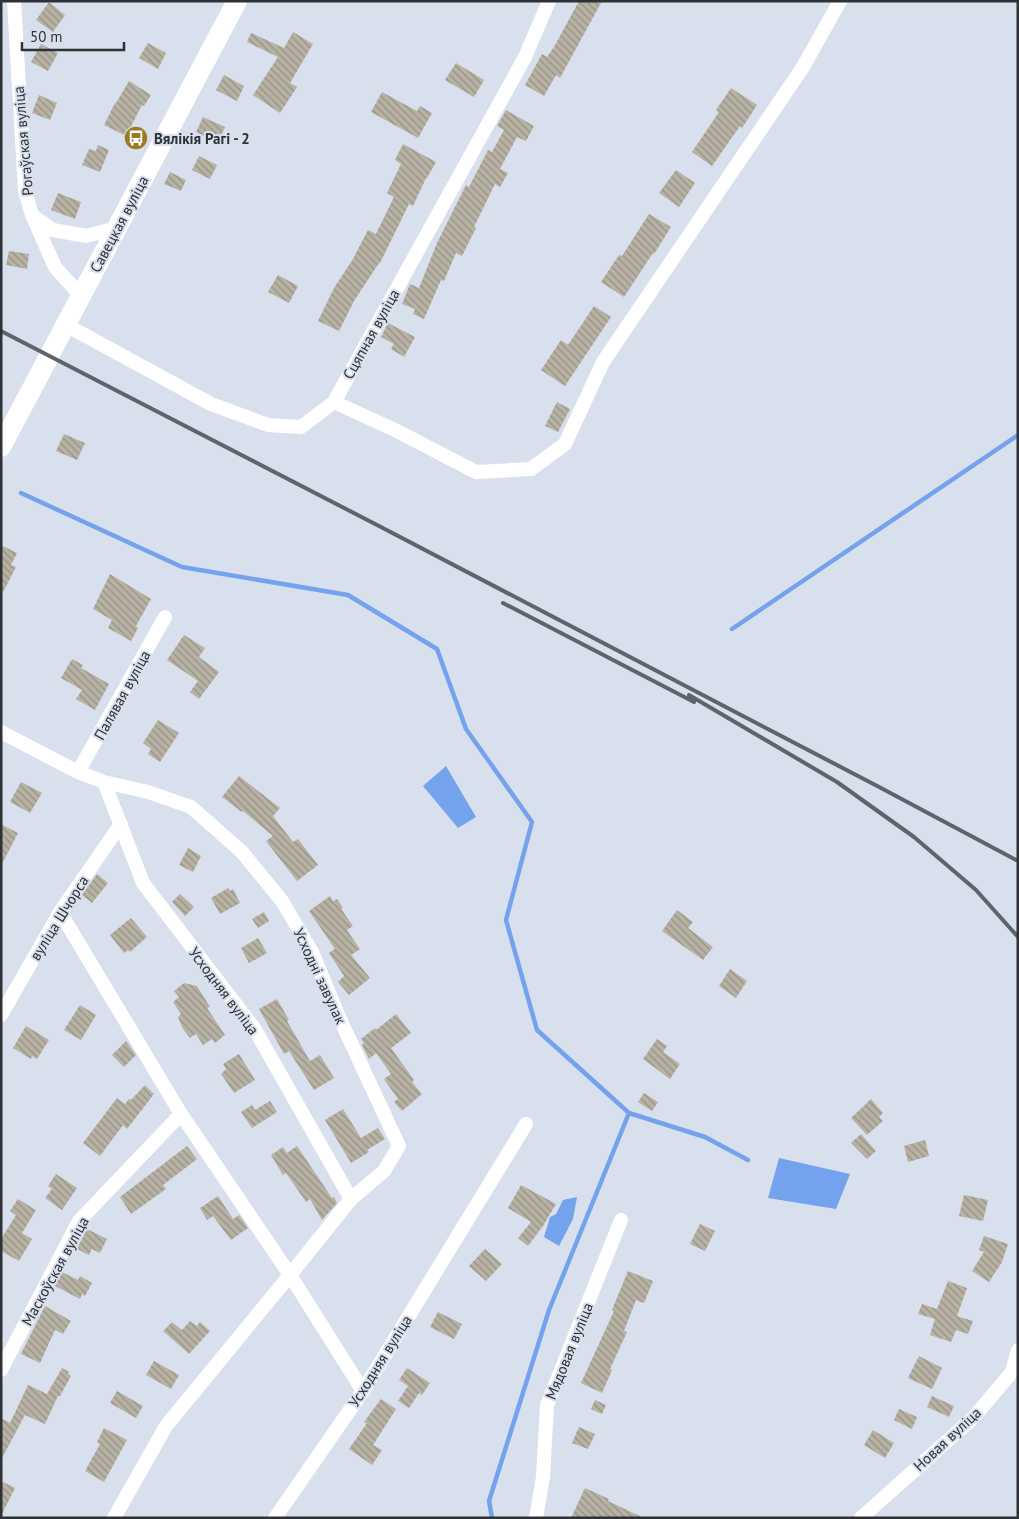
<svg xmlns="http://www.w3.org/2000/svg" width="1019" height="1519" font-family="'PT Sans',sans-serif">
	<style>
		.water { fill: #75a2ec }
		.lines { fill: none; stroke-linecap: round; stroke-linejoin: round }
		.stream { stroke: #75a2ec; stroke-width: 4.5 }
		.building { fill: url(#building-back-hatch) }
		.minor { stroke: #fff; stroke-width: 14 }
		.secondary { stroke: #fff; stroke-width: 20 }
		.rail { stroke: #5f646b; stroke-width: 4 }
		.labels { text-anchor: middle; dominant-baseline: central; stroke-width: 4; stroke-linejoin: round; paint-order: stroke }
		.poi-label { font-size: 15px; font-weight: bold; fill: #2e3136; stroke: #d8e0ed; text-anchor: start }
		.street-label { font-size: 15px; fill: #2e3136; stroke: #d8e0ed }
	</style>
	<defs>
		<pattern id="building-back-hatch" width="6" height="6" patternUnits="userSpaceOnUse" patternTransform="scale(1.25)"><rect width="6" height="6" fill="#b8b2a4"/><path d="M-1 5l2 2M0 0l6 6M5-1l2 2" fill="none" stroke="#969186"/></pattern>
	</defs>
	<rect width="100%" height="100%" fill="#d8e0ed"/>
	<path class="water" d="M446,766L476,817L458,828L423,786Z
		M779,1158L850,1174L836,1209L768,1198Z
		M577,1197L573,1219L559,1246L544,1237L550,1217L556,1214L563,1200Z"/>
	<g class="lines">
		<path class="stream" d="M21,493L182,567L348,595L437,649L466,729L532,822L506,920L537,1030L629,1113L705,1137L748,1160
			M732,629L1018,435
			M492,1518L489,1501L549,1310L629,1113"/>
	</g>
	<path class="building" d="M579,1H602L560,78L556,75L544,96L525,85L542,54L547,57L554,47Z
		M49,2L65,15L53,32L36,20Z
		M293,32L313,44L290,83L297,87L280,113L253,95L278,57L247,42L251,33L284,48Z
		M148,43L166,53L158,69L139,58Z
		M41,44L58,53L48,71L31,62Z
		M456,63L484,80L474,97L445,80Z
		M224,75L244,86L237,101L216,90Z
		M129,81L151,95L144,106L142,105L126,136L104,125L115,103H116Z
		M731,88L757,105L742,128L740,126L712,166L692,152L719,112L716,110Z
		M382,92L417,111L420,106L432,113L418,138L371,112Z
		M39,95L57,103L50,120L32,113Z
		M506,110L534,126L526,141L517,137L500,169L508,173L500,187L495,184L474,227L476,228L462,256L456,253L444,281L441,280L424,319L413,314L415,309L402,304L410,284L419,288L437,243L466,185L469,187L488,150L492,152L504,130L497,126Z
		M203,117L225,127L218,142L196,132Z
		M403,144L436,162L427,178H426L413,206L409,204L380,263H379L354,301L339,331L318,321L334,288L353,259L368,230L376,234L394,197L387,193L401,164L395,160Z
		M98,145L109,150L100,172L82,165L89,149L96,151Z
		M199,156L217,165L210,179L192,170Z
		M676,170L695,183L679,207L659,193Z
		M170,172L186,180L181,191L164,184Z
		M58,193L81,202L75,219L51,210Z
		M649,214L671,227L654,254L653,253L624,297L601,282L619,255L622,256Z
		M9,251L29,254L27,269L6,265Z
		M278,275L298,286L289,303L268,292Z
		M594,306L611,317L565,386L541,370L561,340L568,345Z
		M388,323L415,337L404,357L391,349L394,344L381,337Z
		M557,402L570,409L558,432L545,426Z
		M64,434L85,443L77,460L56,451Z
		M1,545L17,553L11,565L16,567L1,596Z
		M110,574L151,599L136,626L138,628L131,641L108,628L112,620L93,609Z
		M184,635L205,648L199,657L219,672L199,699L190,692L198,681L167,660Z
		M72,659L83,665L81,668L109,684L95,710L76,699L82,690L61,678Z
		M158,720L179,733L160,762L148,754L151,749L143,743Z
		M239,776L280,808L273,816L293,842L298,839L318,865L297,881L266,841L273,836L243,811L242,812L222,797Z
		M21,782L42,793L30,813L10,802Z
		M1,824L18,833L1,866Z
		M188,848L201,856L193,872L179,865Z
		M97,874L108,883L92,903L82,895Z
		M228,888L230,891L233,889L240,903L220,914L211,898Z
		M180,894L194,907L185,916L172,902Z
		M330,896L333,901L337,899L343,908L341,909L353,926L347,930L360,949L351,955L370,978L349,995L338,982L344,976L329,953L335,949L309,911Z
		M677,910L693,922L688,928L713,947L703,960L662,931Z
		M264,912L269,921L258,928L252,919Z
		M131,918L147,937L130,952L128,950L124,953L110,935Z
		M258,938L267,953L249,963L241,948Z
		M730,969L747,981L736,998L719,986Z
		M184,983L197,986L210,1007L207,1008L225,1035L215,1043L212,1039L203,1045L196,1034L190,1038L183,1029L178,1017L181,1014L173,1002L179,997L174,991Z
		M277,999L289,1020L287,1021L310,1061L320,1055L334,1078L314,1090L289,1051L284,1054L259,1009Z
		M80,1005L96,1015L81,1040L64,1030Z
		M396,1014L411,1033L391,1048L414,1080L412,1082L422,1094L402,1111L394,1102L398,1099L384,1079L391,1074L376,1053L369,1059L362,1045L364,1043L361,1039L375,1028L376,1030Z
		M26,1026L49,1040L37,1059L32,1056L31,1059L13,1048Z
		M657,1039L667,1046L663,1052L680,1064L670,1079L643,1059Z
		M126,1041L136,1055L124,1067L112,1055Z
		M239,1054L255,1080L234,1093L221,1074L226,1069L223,1064Z
		M145,1085L154,1094L127,1129L123,1125L100,1156L83,1143L117,1098L125,1104L129,1099L131,1100Z
		M644,1093L658,1102L652,1111L638,1102Z
		M871,1099L883,1113L879,1117L883,1121L867,1135L851,1118Z
		M270,1101L277,1112L252,1128L241,1112L252,1105L255,1110Z
		M343,1109L361,1138L378,1128L385,1139L367,1150L369,1152L351,1163L325,1120Z
		M861,1134L876,1151L867,1159L851,1143Z
		M925,1140L929,1156L908,1162L904,1146Z
		M187,1146L197,1159L163,1185L166,1189L131,1214L120,1197Z
		M297,1146L332,1198L334,1197L337,1203L322,1220L310,1199L306,1202L286,1173L283,1175L271,1155L283,1147L287,1153Z
		M56,1174L77,1188L62,1210L45,1198L52,1189L48,1186Z
		M521,1185L556,1204L543,1226L528,1246L518,1238L531,1222L508,1208Z
		M964,1195L988,1200L983,1221L959,1216Z
		M218,1196L233,1219L239,1215L248,1228L231,1240L213,1216L207,1220L200,1208Z
		M18,1199L36,1210L22,1233L32,1239L19,1261L1,1251V1239L16,1215L10,1211Z
		M700,1224L715,1231L705,1251L690,1244Z
		M87,1229L107,1239L100,1253L92,1249L89,1255L77,1249Z
		M984,1236L1008,1244L1002,1262L989,1282L972,1271L984,1252L979,1250Z
		M485,1249L502,1264L486,1281L469,1266Z
		M628,1271L653,1281L644,1303L636,1300L624,1331L627,1332L610,1369L612,1370L602,1393L581,1383L614,1311L612,1310Z
		M62,1272L78,1280L80,1276L92,1283L85,1296L82,1294L80,1299L55,1286Z
		M948,1281L967,1288L957,1316L973,1321L968,1334L956,1330L951,1342L930,1335L935,1319L918,1314L922,1304L937,1309Z
		M45,1306L71,1321L63,1334L55,1330L40,1363L21,1354Z
		M438,1312L462,1324L454,1339L430,1327Z
		M190,1321L197,1326L200,1322L210,1331L189,1354L163,1331L172,1322L182,1330Z
		M919,1356L942,1368L932,1389L908,1378Z
		M154,1361L179,1375L171,1389L146,1375Z
		M62,1368L69,1372L68,1374L71,1376L60,1396H58L45,1424L25,1415L1,1460V1418L10,1423L28,1385L47,1394Z
		M407,1368L430,1383L422,1395L419,1393L409,1408L398,1401L408,1386L399,1380Z
		M117,1391L143,1406L136,1418L110,1403Z
		M932,1396L954,1406L949,1417L927,1407Z
		M381,1399L396,1409L373,1445L382,1450L372,1465L349,1449L367,1423L364,1422Z
		M595,1400L606,1405L602,1414L591,1409Z
		M899,1409L917,1417L912,1429L894,1420Z
		M579,1427L595,1434L588,1449L572,1443Z
		M104,1428L127,1440L104,1482L85,1471L100,1444L97,1442Z
		M873,1430L894,1443L885,1458L864,1445Z
		M1,1481L15,1488L1,1516Z
		M585,1488L609,1499L608,1501L644,1518H571Z"/>
	<g class="lines">
		<path class="minor" d="M14,1L25,191L32,215L55,267L81,296
			M33,216L53,230L86,236L117,228
			M66,325L211,404L268,425L301,427L334,402L525,57L549,1
			M334,402L395,430L476,472L531,469L565,444L603,362L803,67L840,1
			M1,732L78,772L104,782L148,792L191,807L242,852L282,901L312,952L339,1017L399,1146L384,1171L351,1199L290,1275L166,1426L114,1518
			M78,772L165,617
			M104,782L143,883L254,1028L351,1199
			M60,912L181,1114L290,1275L363,1391
			M1,1015L60,912L121,824
			M1,1370L79,1221L181,1114
			M275,1518L363,1391L526,1124
			M536,1518L543,1477L547,1405L621,1220
			M861,1518L973,1418L1012,1372L1018,1350"/>
		<path class="secondary" d="M1,447L237,1"/>
		<path class="rail" d="M1,331L379,526L881,788L1018,861
			M503,603L694,702
			M689,695L837,782L914,837L976,890L1018,937"/>
	</g>
	<defs>
		<g id="bus-disc" transform="scale(1.25)"><circle r="9.5" fill="#9b7a24" stroke="#d8e0ed"/><path d="M-5-6H5V4H4V6H2V4H-2V6H-4V4H-5ZM-3.5-4V0h7V-4ZM-3.5 1.2v1.5H-2V1.2ZM2 1.2v1.5H3.5V1.2Z" fill="#fff"/></g>
	</defs>
	<g fill-rule="evenodd">
		<use href="#bus-disc" x="136" y="138"/>
	</g>
	<g class="labels">
		<g class="poi-label">
			<text x="154" y="138">Вялікія Рагі - 2</text>
		</g>
		<g class="street-label">
			<text transform="translate(23 141) rotate(-95)">Рогаўская вуліца</text>
			<text transform="translate(119 224) rotate(-62)">Савецкая вуліца</text>
			<text transform="translate(371 334) rotate(-61)">Сцяпная вуліца</text>
			<text transform="translate(122 695) rotate(-61)">Палявая вуліца</text>
			<text transform="translate(59 918) rotate(-58)">вуліца Шчорса</text>
			<text transform="translate(320 976) rotate(65)">Усходні завулак</text>
			<text transform="translate(224 991) rotate(53)">Усходняя вуліца</text>
			<text transform="translate(55 1271) rotate(-61)">Маскоўская вуліца</text>
			<text transform="translate(569 1351) rotate(-68)">Мядовая вуліца</text>
			<text transform="translate(380 1361) rotate(-58)">Усходняя вуліца</text>
			<text transform="translate(947 1439) rotate(-43)">Новая вуліца</text>
		</g>
	</g>
	<rect width="1019" height="1519" fill="none" stroke="#2e3136" stroke-width="5"/>
	<path d="M22 42v8h102v-8" fill="none" stroke="#2e3136" stroke-width="2.5"/>
	<text x="30" y="42" font-size="15" fill="#2e3136" stroke="#d8e0ed" stroke-width="4" paint-order="stroke">50 m</text>
</svg>
